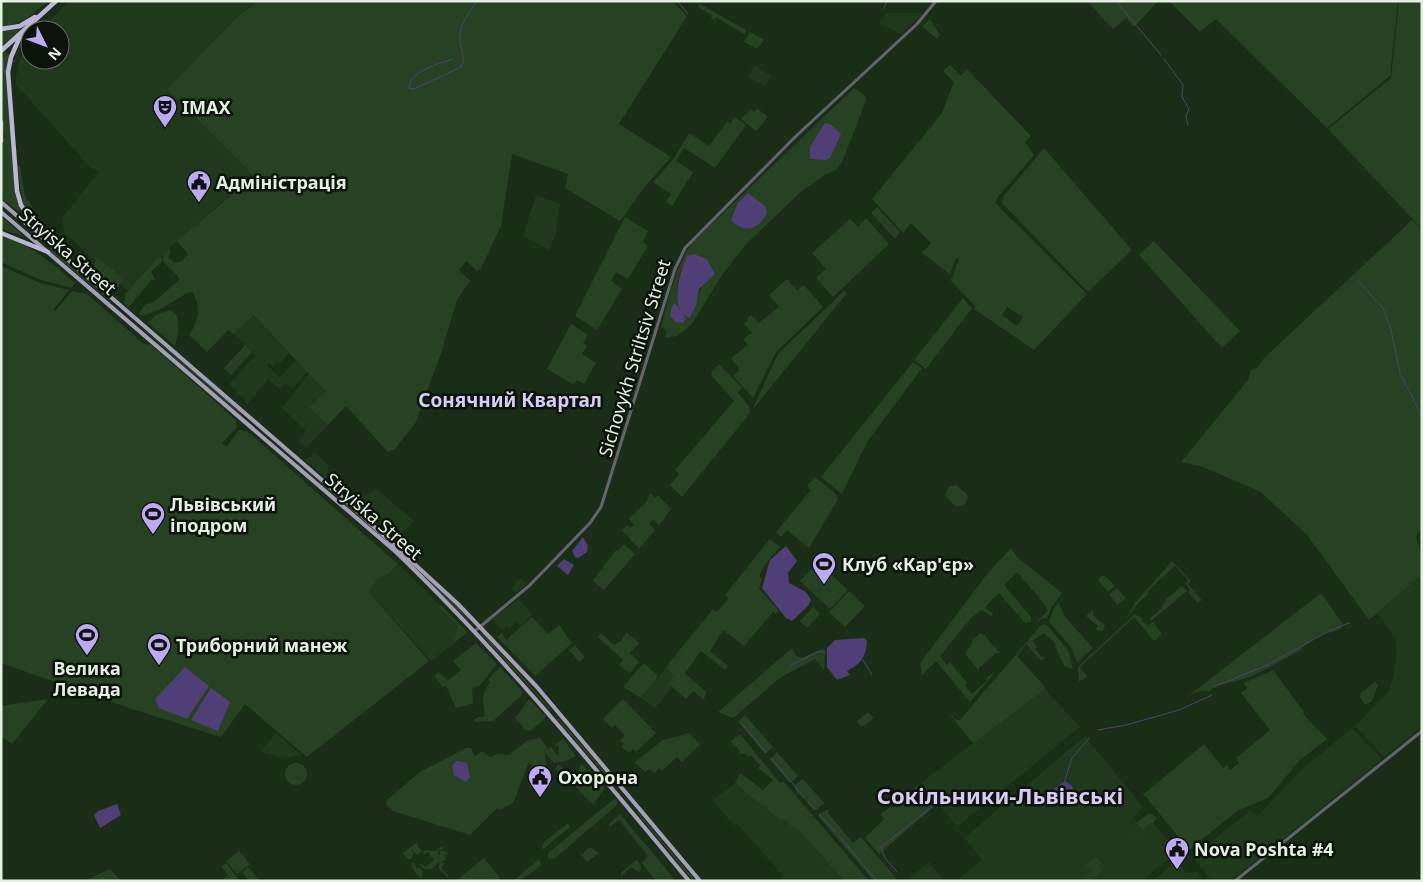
<svg xmlns="http://www.w3.org/2000/svg" width="1423" height="882" font-family="'Noto Sans',sans-serif">
	<style>
		.built { fill: #20381c }
		.green { fill: #264222; fill-rule: evenodd }
		.water { fill: #503f76 }
		.lines { fill: none; stroke-linecap: round; stroke-linejoin: round }
		.stream { stroke: #503f76; stroke-width: 1 }
		.minor { stroke: #666370; stroke-width: 3 }
		.major { stroke: #a49eb9; stroke-width: 4 }
		.highway { stroke: #bdb5d6; stroke-width: 4.5 }
		.labels { text-anchor: middle; dominant-baseline: central; stroke-width: 5; stroke-linejoin: round; paint-order: stroke }
		.poi-label { font-size: 18px; font-weight: bold; fill: #e4f1e2; stroke: #0b130a; text-anchor: start }
		.street-label { font-size: 18px; fill: #e4f1e2; stroke: #0b130a }
		.neighbourhood-label { font-size: 19px; font-weight: bold; fill: #d7ccf7; stroke: #0b130a }
		.district-label { font-size: 22px; font-weight: bold; fill: #d7ccf7; stroke: #0b130a }
	</style>
	<rect width="100%" height="100%" fill="#1a2e17"/>
	<path class="built" d="M70,1H257L235,19L167,89L255,176L211,211L182,239L172,245L165,255L155,260L128,291L66,234L62,225L64,215L99,172L90,167L15,83L21,54L30,40V60H60V30H40Z
		M886,13H920L922,15L901,34L879,23Z
		M755,65L771,76L765,86L747,76Z
		M536,195L560,204L556,234L549,250L523,236Z
		M252,315L289,353L280,363L278,361L273,367L269,363L267,365L280,378L296,360L307,372L292,389L286,383L280,389L268,379L248,404L229,384L256,355L234,334Z
		M309,374L325,391L309,408L328,425L306,448L299,442L306,431L282,408Z
		M314,452L329,465L326,478L304,459L310,457Z
		M376,488L414,521L403,532L397,533L391,524L363,501L360,497L367,495Z
		M398,564L466,630V634L431,661L369,592L378,578L388,574Z
		M1422,575V726L1384,757L1355,726L1389,691L1394,673L1397,651L1395,638L1378,613Z
		M520,578L527,584L516,593L512,589Z
		M518,599L532,614L521,626L517,622L509,629L507,626L502,630L492,619Z
		M666,667L675,675L668,683L672,687L656,708L641,698Z
		M1045,689L1080,727L957,827L921,783Z
		M1352,728L1382,759L1231,881H1211L1193,857L1247,813L1251,811L1258,816L1301,770Z
		M276,733L301,755L284,758L260,752Z
		M1085,736L1143,807L1133,818L1141,828L1151,820L1177,852L1141,881H956L982,859L964,838Z
		M735,783L781,820L783,819L794,828L796,827L844,881H782L780,878L783,876L737,823L734,826L713,800Z
		M1177,861L1187,873L1197,872L1202,877L1198,881H1152Z
		M929,862L944,881H906Z"/>
	<path class="green" d="M1,1H48L25,20L1,28Z
		M258,1H672L687,16L619,124L671,157L643,189L620,221L565,188L568,174L512,154L501,226L481,268L477,271L466,261L459,270L470,281L457,300L441,353L416,422L395,449L388,452L346,406L328,425L309,408L325,391L253,315L234,334L228,330L207,352L189,335C198,322 203,306 192,292L187,293L159,310L143,316L138,314L146,304L153,303L180,279L163,261V257L168,249L170,250L169,258L174,263L181,262L188,254L177,241L254,176L167,89L235,19Z
		M1087,1H1158L1134,27L1126,18L1113,29Z
		M1169,1H1398L1390,76L1327,128L1216,19L1200,32Z
		M1399,1H1422V229L1328,129L1391,78Z
		M700,4L746,30L744,34L716,17L714,20L711,18L712,15L698,7Z
		M930,19L940,35L937,39L922,26Z
		M25,25L1,47V31Z
		M750,32L764,40L757,49L744,42Z
		M5,52L9,54L6,79L16,191L20,209L18,211L1,198V148L5,136L1,115V55Z
		M950,65L961,76L967,69L1031,136L1025,142L1034,155L997,198L995,203L1087,294L1034,350L974,309L976,307L951,281L959,260L956,258L950,274L922,253L931,243L911,223L903,233L872,199L942,113L954,82L943,71ZM1007,307L1023,317L1017,326L1002,315Z
		M854,88L866,96V100L843,160L836,170L826,174L803,190L746,244L722,275L692,324L677,336L665,338L667,331L661,327C669,298 675,267 692,243ZM694,254L707,259L715,274C695,287 700,299 690,318C672,299 676,279 687,257Z
		M757,108L768,117L756,131L741,119L751,109L754,112Z
		M735,117L746,125L715,168L684,148L676,161L693,172L672,206L666,202L671,194L653,182L673,160L689,133L709,146L727,122L730,124Z
		M1044,148L1132,250L1088,292L1002,203L1003,197Z
		M20,165L25,196L35,211L29,216L23,203L17,167Z
		M877,207L900,232L895,239L871,213Z
		M1,216L25,237L1,229Z
		M625,217L648,231L643,242L648,246L628,279L616,272L611,281L622,289L597,330L575,316Z
		M866,218L889,244L833,297L816,278L826,269L812,253L850,219L858,227Z
		M1412,220L1422,230V528L1416,536L1422,559V575L1369,620L1307,535L1261,492L1203,467L1181,462L1248,380L1251,370L1257,368L1264,358Z
		M1,235C31,245 52,263 75,283L71,288L41,280L1,262Z
		M1154,241L1240,331L1222,348L1139,255Z
		M51,249L105,296V297L50,251Z
		M97,257L124,279L116,289L87,270L94,265Z
		M158,257H162V261L151,272L155,280L152,279L128,308L124,302L125,294Z
		M1,266L40,283L69,290L54,309L55,311L72,291L87,294L144,344L151,345L236,420L237,427L222,443L226,447L239,430L247,431L398,564L388,574L378,578L369,592L429,661L307,757L245,704L221,737L129,708L1,663Z
		M787,279L797,290L804,285L823,307L776,352L753,398L733,376L740,370L731,358L748,345L743,339L752,333L744,324L748,320L747,318L751,315L759,323L779,307L769,295Z
		M844,291L847,293L752,410L778,354Z
		M963,298L972,308L926,369L914,360Z
		M118,308L240,411L242,415L240,414Z
		M170,310C184,316 177,335 175,346L148,323L156,315Z
		M571,324L588,335L583,343L587,346L582,354L596,363L584,384L577,380L574,385L547,369Z
		M245,345L252,352L231,375L224,368Z
		M913,362L922,368L867,442L842,494L821,477Z
		M719,364L742,388L737,392L749,406L750,413L682,497L670,485L679,474L675,470L734,401L711,375L712,371Z
		M627,382L636,384L628,408L620,406Z
		M249,420L398,548L470,618L468,620L396,550Z
		M815,477L836,494L838,499L809,548L787,530L781,537L776,532L811,490L807,486Z
		M956,485L966,493L968,498L964,505L956,507L945,495L949,487Z
		M651,494L655,498L658,495L671,509L659,525L653,519L649,524L655,530L639,549L622,530L627,525L630,528L634,525L629,519L648,500L647,498Z
		M770,539L780,547C771,556 765,564 759,576L762,579L759,588L779,611L776,614L773,612L744,646L723,630L710,651L728,666L725,670L701,651L685,673L706,692L704,700L693,691L686,699L668,683L674,675L666,667L713,609L717,612L729,598L725,595Z
		M624,544L635,554L604,590L593,581L616,550L618,551Z
		M1011,548L1018,558L1062,593L1051,608L1047,619L1043,618L1035,624L1048,610L1041,599L1038,600L1040,598L1032,589L1030,591L1031,588L1023,579L1021,581L1022,577L1017,572L1004,585L1031,617V622L1025,623L999,593L985,607L990,612H993L992,617L982,610L972,617L940,656L947,665L950,662L967,683L965,686L972,694L987,681V677L995,672L970,702L936,661L922,675L920,663L988,573Z
		M1172,561L1191,581L1188,584L1202,600L1198,603L1188,592L1190,590L1186,584L1188,580L1175,566L1166,574L1168,576L1165,575L1156,583L1158,585L1155,584L1147,592L1149,594L1139,602L1126,619L1135,603Z
		M818,562L848,590L830,609L800,581Z
		M1101,576H1105L1115,586L1108,592L1098,580Z
		M1182,586L1187,591L1151,621L1150,618L1161,609L1166,599Z
		M1073,587L1059,603L1065,617L1093,648L1077,662L1071,647L1049,622L1054,608Z
		M1117,588L1126,598L1117,605L1109,594Z
		M849,591L865,606L845,627L829,612Z
		M1321,593L1343,624L1341,629L1319,636L1301,648V650C1280,661 1259,675 1236,681C1226,684 1218,683 1210,691C1200,688 1191,695 1182,701Z
		M441,605L465,630L466,633L454,643L458,626L439,607Z
		M813,607L820,614L807,628L800,621Z
		M1093,610V615L1101,623L1105,624L1103,631H1099L1096,629L1098,626L1086,616Z
		M1135,614L1143,619L1141,621L1148,625L1155,621L1154,624L1162,634L1154,641L1134,617L1080,667L1087,676L1079,682L1078,667Z
		M532,617L548,634L559,625L572,643L535,676L497,637L502,633L506,640Z
		M1046,624L1068,650L1073,669L1064,666L1055,646L1056,644L1044,633L1032,641L1037,647L1035,649L1042,657H1045L1041,661L1026,644L1017,656L1045,687V689L974,743L971,741L947,711L956,720H960L1041,625Z
		M626,632L639,643L630,653L639,662L630,673L619,665L623,660L598,637L601,633L614,645L622,640Z
		M483,633L550,708L549,709L481,634Z
		M980,633L984,635L1000,653H996L979,668V671L965,654L971,645L972,640Z
		M476,643L497,664L480,685L472,689L473,703L456,708L446,686L443,687L434,676L438,672L448,681L461,670L453,661Z
		M575,645L585,657L579,662L569,650Z
		M792,648L796,656L803,658L823,648L825,651L824,670L815,659L780,678L733,718L718,712Z
		M644,663L657,675V678L641,698L623,687Z
		M500,667L522,691V695L493,721L474,722L473,720L478,717H485C484,704 479,697 490,682L488,680Z
		M1273,670L1304,712L1303,714L1327,739L1300,760L1268,798L1237,811L1189,850L1142,792L1145,793L1204,744L1223,768L1227,765L1230,770L1239,763L1236,758L1270,730L1241,693L1247,689L1244,683Z
		M1375,682L1378,685L1372,701L1365,705L1360,697L1361,693Z
		M48,699L12,744L1,736V706Z
		M529,699L545,716L544,720L530,731L525,730L515,718Z
		M623,699L656,733L636,752L633,749L629,753L622,747L624,744L620,741L625,735L615,725L612,728L603,719Z
		M868,712L874,718L862,727L857,721Z
		M745,715L773,747L765,754L738,722Z
		M557,719H559L611,779L610,781Z
		M689,733L700,745L682,762L677,757L662,771L660,768L654,773L649,769L645,772L635,762L663,740Z
		M740,734L780,783L784,782L869,881H844L796,827L794,829L784,819L781,821L735,783L740,773L763,790L773,780L758,768L760,765L751,755L748,757L745,754H739L740,751L731,742L729,743Z
		M540,738L549,750L550,746L558,756L559,747L555,744L563,739L576,756L566,761L554,763L545,753L546,764L544,768L534,769L529,762L513,803L500,810L497,808L470,835L393,811L386,804L388,799L420,772L466,748H471L475,756L482,751L490,757L498,754L509,755L528,740Z
		M777,752L798,776L792,782H789L770,760Z
		M285 774a11 11 0 1 1 22 0a11 11 0 1 1-22 0Z
		M581,763L605,788L593,805L574,785Z
		M558,764L568,771L569,781H565L559,776L556,768Z
		M801,780H804L824,803L817,810H814L795,790V785Z
		M919,785L935,806L879,854L865,838L884,819L881,814L890,807L894,808L897,802Z
		M614,799L617,801V805L554,859L548,858V853Z
		M826,810H829L828,813L853,843L861,837L896,878L895,881H874L819,817V814Z
		M638,812L696,881H693L637,813Z
		M1150,813L1157,818L1153,824L1151,823L1144,828L1145,830L1129,844L1143,830L1136,823Z
		M620,814L676,881H656L642,863L648,856L619,820L611,826L609,824Z
		M568,823L570,827L542,850L543,843Z
		M418,842L417,845L422,851L417,855L411,849L414,854L411,859H408L403,853Z
		M442,846L444,849L439,850L438,853L439,856L441,850L448,853L444,856L446,859L441,863H445L441,868L449,876L447,877L439,869V862L432,869H424L420,865L422,864L425,867L434,860L428,852L424,855L423,852L425,850L436,851Z
		M590,847L599,853L587,862L579,852L582,854Z
		M239,851L250,864L237,874L226,861Z
		M1096,857L1102,863L1099,866L1103,870L1091,881H1081L1092,872L1086,865Z
		M484,858L502,881H456Z
		M539,859L541,865C534,871 523,881 513,881Z
		M637,860L641,866L640,871L638,872L631,867L621,877V872Z
		M226,863L240,881H221L228,875L222,867Z
		M411,863H414L417,869L419,867L423,871L421,879L413,870Z
		M248,867L260,881H249L242,872Z
		M110,869L121,881H84Z"/>
	<path class="water" d="M825,123L830,124L841,134L830,158L826,160L810,159V147Z
		M748,193L765,206L767,212C760,230 743,234 731,220L738,203Z
		M694,254L707,259L715,274L699,289L696,305L690,318C668,313 680,270 687,256Z
		M675,303L686,319L683,323L676,322L670,316L672,306Z
		M583,537L588,546L587,552L578,558L575,557L572,551Z
		M786,546L797,561L788,573L789,583L806,592L811,600L808,606L792,621L786,618L762,588L770,560Z
		M564,559L574,565L568,575L557,566Z
		M864,638L867,641C866,657 861,664 847,671L850,675L837,680L827,667V648L835,640Z
		M185,667L209,686L187,719L159,708L155,699Z
		M211,688L230,702L218,731L191,720Z
		M457,761L467,763L470,777L466,782L454,775L452,765Z
		M1065,781L1072,786L1073,790L1061,800L1053,790Z
		M117,804L121,815L100,828L94,815L98,811Z"/>
	<g class="lines">
		<path class="stream" d="M677,1L688,14
			M1116,1L1161,55
			M1406,1L1422,2
			M884,8L887,1
			M1,59L3,58L4,71
			M453,59C440,63 409,71 409,88L414,89L461,67C466,57 461,51 460,41C458,26 469,13 477,1
			M1164,59L1183,85L1182,97L1189,109L1186,116L1188,125
			M13,61H15
			M1357,280L1383,308L1391,330L1400,373L1422,416
			M863,660L872,675
			M790,666L817,652H825
			M1214,687L1267,665L1329,631L1349,623
			M742,724L766,752
			M1098,730L1126,725L1179,710L1212,695
			M771,758L804,797
			M1064,783L1072,758L1089,738
			M809,803L815,809
			M819,814L835,832
			M839,836L877,881
			M897,872L885,858L881,847L933,806"/>
		<path class="minor" d="M475,631L530,585L590,523L601,507L675,269L685,248L795,137L917,24L936,1
			M1235,881L1422,731"/>
		<path class="major" d="M1,202L345,500L458,604L537,687L700,881
			M1,212L396,552C502,654 595,768 689,881"/>
		<path class="highway" d="M1,29L20,26L35,17
			M22,32L11,57L8,72L17,191L21,205L39,234
			M1,51L56,1
			M1,122V141
			M1,233L48,252"/>
	</g>
	<defs>
		<g id="theatre-pin" transform="scale(1.25)"><path d="M0 17L-7.5 6A9.5 9.5 0 1 1 7.5 6Z" fill="#bea9f5" stroke="#0b130a"/><path d="M-5-5.5Q0-4 5-5.5V0Q5 5 0 6Q-5 5-5 0ZM-3.3-2.5H-1v1.5H-3.3ZM1-2.5H3.3v1.5H1ZM-2.8 1Q0 5.5 2.8 1Z" fill="#111"/></g>
		<g id="civic-pin" transform="scale(1.25)"><path d="M0 17L-7.5 6A9.5 9.5 0 1 1 7.5 6Z" fill="#bea9f5" stroke="#0b130a"/><path d="M-.6-6.5H3V-4.5H.6V-3L4-1V1h2V6H-6V1h2V-1L-.6-3ZM-1.2 2.5V6h2.4V2.5Z" fill="#111"/></g>
		<g id="stadium-pin" transform="scale(1.25)"><path d="M0 17L-7.5 6A9.5 9.5 0 1 1 7.5 6Z" fill="#bea9f5" stroke="#0b130a"/><path d="M0-5a6.5 5 0 1 0 0 10a6.5 5 0 1 0 0-10ZM-3.5-1.8h7v3.6h-7Z" fill="#111"/></g>
	</defs>
	<g fill-rule="evenodd">
		<use href="#theatre-pin" x="165" y="107"/>
		<use href="#civic-pin" x="199" y="182"/>
		<use href="#stadium-pin" x="153" y="514"/>
		<use href="#stadium-pin" x="824" y="564"/>
		<use href="#stadium-pin" x="87" y="635"/>
		<use href="#stadium-pin" x="159" y="645"/>
		<use href="#civic-pin" x="540" y="777"/>
		<use href="#civic-pin" x="1177" y="849"/>
	</g>
	<g class="labels">
		<g class="poi-label">
			<text x="182" y="107">IMAX</text>
			<text x="216" y="182">Адміністрація</text>
			<text x="170" y="504">Львівський<tspan x="170" dy="21">іподром</tspan></text>
			<text x="842" y="564">Клуб «Кар'єр»</text>
			<text x="176" y="645">Триборний манеж</text>
			<text x="87" y="668" text-anchor="middle">Велика<tspan x="87" dy="21">Левада</tspan></text>
			<text x="558" y="777">Охорона</text>
			<text x="1194" y="849">Nova Poshta #4</text>
		</g>
		<g class="street-label">
			<text transform="translate(68 251) rotate(41)">Stryiska Street</text>
			<text transform="translate(634 358) rotate(-73)">Sichovykh Striltsiv Street</text>
			<text transform="translate(374 516) rotate(41)">Stryiska Street</text>
		</g>
		<g class="neighbourhood-label">
			<text x="510" y="400">Сонячний Квартал</text>
		</g>
		<g class="district-label">
			<text x="1000" y="795">Сокільники-Львівські</text>
		</g>
	</g>
	<rect width="1423" height="882" fill="none" stroke="#e4f1e2" stroke-width="5"/>
	<g transform="translate(45 45) rotate(132)"><circle r="24" fill="#0b130a" stroke="#626c60"/>
	<path d="M0-4L9 19L0 12L-9 19Z" fill="#bea9f5"/>
	<text y="-8" font-size="14" font-weight="bold" text-anchor="middle" fill="#e4f1e2">N</text>
	</g>
</svg>
